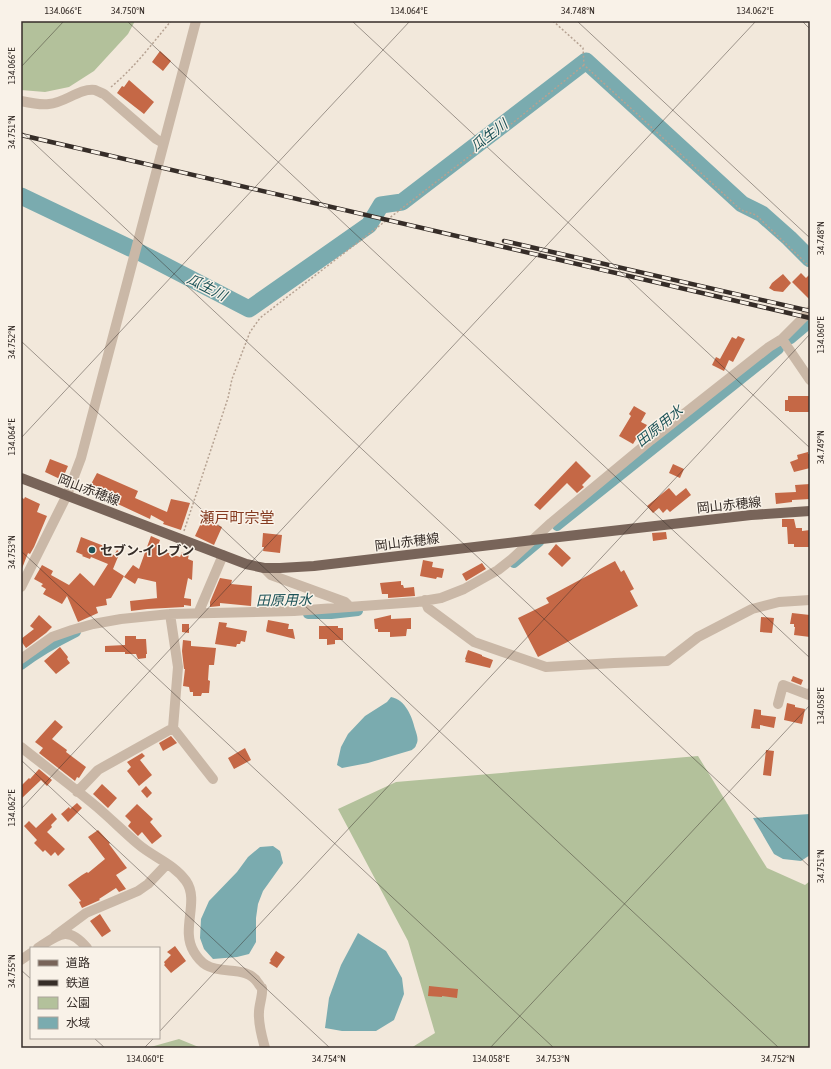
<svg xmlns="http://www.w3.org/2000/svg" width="831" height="1069" font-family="'Asap Condensed','Noto Sans JP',sans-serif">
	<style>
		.green { fill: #b3c19b }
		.water { fill: #7aabaf }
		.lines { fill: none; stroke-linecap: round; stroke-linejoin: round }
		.canal { stroke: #7aabaf; stroke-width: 10 }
		.river { stroke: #7aabaf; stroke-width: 17 }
		.building { fill: #c56846 }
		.path { stroke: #b6a292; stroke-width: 1.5; stroke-dasharray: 2 2; stroke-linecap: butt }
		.minor { stroke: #cab8a7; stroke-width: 10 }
		.major { stroke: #786459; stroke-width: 10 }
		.rail-casing { stroke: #362d28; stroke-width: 4.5 }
		.rail { stroke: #f9f2e8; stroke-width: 3; stroke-dasharray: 9; stroke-linecap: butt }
		.ticks { fill: none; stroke: #362d28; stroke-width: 1; stroke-opacity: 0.45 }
		.poi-dot { fill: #1d5358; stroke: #f9f2e8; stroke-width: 1.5 }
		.labels { text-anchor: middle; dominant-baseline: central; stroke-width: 3; stroke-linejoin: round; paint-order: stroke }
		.street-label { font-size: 13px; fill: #362d28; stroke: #f9f2e8 }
		.poi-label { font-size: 13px; font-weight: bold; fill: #362d28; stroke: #f9f2e8; text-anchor: start }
		.water-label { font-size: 14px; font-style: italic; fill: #1d5358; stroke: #f9f2e8 }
		.quarter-label { font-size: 15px; fill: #853b21; stroke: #f9f2e8 }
		.neatline { fill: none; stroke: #362d28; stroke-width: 1.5 }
		.ticks-label { font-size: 10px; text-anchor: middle; fill: #362d28 }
	</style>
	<rect width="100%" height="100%" fill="#f2e8db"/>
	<path class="green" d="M21,21H135L128,34L94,71L69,87L45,92L21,90Z
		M698,756L767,868L805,885L810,881V1048H411L435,1033L408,941L338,809L396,782Z
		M179,1039L201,1048H147Z"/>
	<path class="water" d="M391,697C406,700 412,717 415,729C417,735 419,740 416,745C416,747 413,749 412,750L368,763L342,768L337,765L341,747L348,734L365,716L387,702Z
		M810,814V855L801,861L783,859L774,854L753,818Z
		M273,846L280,851L283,863L263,891L258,904L256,918V942L249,954L237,957L213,959L204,949L200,938L201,919L209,901L237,872L248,857L260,847Z
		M358,933L386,951L402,978L404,994L394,1020L376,1031H342L325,1028L329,998L341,965Z"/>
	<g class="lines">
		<path class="canal" d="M791,339L810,323
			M557,526L779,349
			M514,563L539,542
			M308,614H331L358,611
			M21,665C38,652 56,642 76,632"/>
		<path class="river" d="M21,196L130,248
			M141,253L249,309L369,225L381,205L402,202L586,61L742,204L762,214L789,238L810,259"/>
	</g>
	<path class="building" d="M160,51L171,61L163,71L152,62Z
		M129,80L154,102L144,114L117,93L122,86L124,87Z
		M801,273L806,278L810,274V300L792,282Z
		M783,274L791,283L783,292L774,291L769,288L772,283Z
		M738,336L745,339L733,362L729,360L724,371L712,365L716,357L720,359L732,337L736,339Z
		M788,396H809L810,412H789V411H785V400H788Z
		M634,406L646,413L641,422L647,425L645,428L651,432L642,439L638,436L633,444L619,436L631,416L629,414Z
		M808,452V454H810V468L794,472L790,462L798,459L797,455Z
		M50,459L68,466L62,480L45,472Z
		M576,461L591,476L582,485L584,487L577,493L567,483L540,510L534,505Z
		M673,464L684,469L680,478L669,473Z
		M97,473L138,491L135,498L167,512L171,499L190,503L181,530L163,524L164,522L151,515L150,519L92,492L94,488L90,486Z
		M810,484V499L792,500V502L776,504L775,493L796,492L795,485Z
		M669,488L676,496L686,488L691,495L670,512L667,509L663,513L659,508L653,513L647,506Z
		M21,497L24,499L25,497L40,504L37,512L47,516L34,547L30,554L28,553L21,571Z
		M782,519H794L796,528H802V531L810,530V547H794V544H788L787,527H782Z
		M202,521L209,524L210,522L222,527L214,545L195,536Z
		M666,532L667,539L653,541L652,533Z
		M263,533L282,535L280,553L263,551L264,547H262Z
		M151,536L160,540L157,549L180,557L182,552L189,554L188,559L193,561L192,580L188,578L184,598L191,599V606L184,605V607L147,609L131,611L130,601L158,598H157L156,582L138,578L135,584L124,577L133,565L139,569Z
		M81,537L104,546V547L108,549L107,552L114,555L117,550L120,552L113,569L124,576L111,598L106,599L107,605L96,607L98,613L78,622L67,596L62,604L43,594L46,589L41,586L43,584L34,579L42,565L53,571L51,575L69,585L80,573L94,586L108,564L91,557L90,559L82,556L83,555L76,552Z
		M556,544L571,558L562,567L548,554Z
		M423,560L433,562L432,567L444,569L442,578L437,577L436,579L420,576Z
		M615,561L621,572L624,570L634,589L630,591L638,606L538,657L518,618L549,603L546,598Z
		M482,563L486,569L466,581L462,574Z
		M220,578L232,580L231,584L252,586L251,606L220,603V606L210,607V602Z
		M401,581V585H403L404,588L414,587L415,596L388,598V594H382L380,583Z
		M792,613L810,615V637L794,635L795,627H794V624H790Z
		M39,615L52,627L46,633L26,648L21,641V639L34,629L30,626Z
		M391,615V619L411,618V629H407L406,636L390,637V632H378V629H375L374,619Z
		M761,617L774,618L772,633L760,632Z
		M268,620L289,624L288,629H293L295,639L267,632L266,631Z
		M219,622L227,623L226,627L247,631L245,642L241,641L240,644H237L236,647L215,644Z
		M182,624H189V633L182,632Z
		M319,626H338V628H343V640H335V644L327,645V639H319Z
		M125,636H136V639H146L147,654H146V658L138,659L136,654H125V652H105V646L125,645Z
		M183,640L191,641V646L216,648L214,665H209L208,680L210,681L209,693H202L201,696H193V692H190L189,687L183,686L185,669H184L182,651Z
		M60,647L68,657L67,659L70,663L56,674L44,661Z
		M468,650L482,655V656L493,660L490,668L465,662L466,660L465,659Z
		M793,676L803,680L801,685L791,681Z
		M787,703L795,705V707L805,709L802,724L784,720Z
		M754,709L761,710V715L776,717L774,728L760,725V729L751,728Z
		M55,720L63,727L52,739L67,750L66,752L86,767L79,778L77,777L75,781L39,753L43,748L35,742Z
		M171,736L177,743L163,751L159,743Z
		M245,748L251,760L234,769L228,758Z
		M766,750L774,751L771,776L763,775Z
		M142,753L145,756L140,760L152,775L139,786L127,771L131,767L127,762Z
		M39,769L52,780L47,786L41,780L21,799V786L29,778L30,779Z
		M102,784L117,798L108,808L93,794Z
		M146,786L152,793L147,798L141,791Z
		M77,803L82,808L68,822L61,814L69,807L70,809Z
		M137,804L153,819L150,822L162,836L152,844L142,832L138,836L128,826L131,822L125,816Z
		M52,813L57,819L51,825L52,827L47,832L65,849L58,856L55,852L51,856L45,850L43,852L34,843L37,840L24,826L29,821L36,828Z
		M98,830L110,843L109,844L127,868L116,875L126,889L119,892L116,888L99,899L100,900L82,908L79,902L81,901L68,885L82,875L87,872L88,873L105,859L88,837Z
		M100,914L111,931L102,937L90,921Z
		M175,946L186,961L171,973L164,965L165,964L164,962L171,955L167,952Z
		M276,951L285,957L277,968L269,963L271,961L270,960Z
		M429,986L458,989L457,998L442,996V997L428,996Z"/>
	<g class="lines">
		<path class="path" d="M553,21L583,48L584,65L741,210L756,215L810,267
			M111,87C134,68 152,44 171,21
			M184,531L228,398L232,379L250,332L260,318L515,121L584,65"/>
		<path class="minor" d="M21,101C30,103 40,105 49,104C65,103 79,88 95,90C98,91 101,93 104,94L156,139L163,143
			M782,339L810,380
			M264,568L271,575L345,602L350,607
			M21,587L67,495L81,458L196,21
			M425,600L428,608L474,642L546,667L614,663L667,661L698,637L752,609L779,602L810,600
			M199,613L200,609L223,555
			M21,659L52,637L72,630L93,624L121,619L170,614L294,611L417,602L441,598L464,589L498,570L512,559L551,523L651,440L769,347L782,339L810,311
			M778,704L783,685L809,695L810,693
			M173,728L213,779
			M21,747C46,767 72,786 97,807C111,819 124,832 138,844C153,857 174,864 186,881C200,901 180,930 194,952C197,957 201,962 206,965C222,975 247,965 258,983C259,984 261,988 262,988C263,995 259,1005 259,1012C258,1024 262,1037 265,1048
			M77,792L98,770L173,728L178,667L170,614
			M55,936L86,913L138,891L148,884L167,864
			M38,948C59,934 68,925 87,948
			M21,960L31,953"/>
		<path class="major" d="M21,478L246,564L264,568H280L314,566L533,540L751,515L810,511"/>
		<g class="rail-casing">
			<path id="rail" d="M21,135L810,318
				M504,241L810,311"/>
		</g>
		<use href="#rail" class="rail"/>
	</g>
	<path class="ticks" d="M127,21L810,658M352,21L810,448M577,21L810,238M802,21L810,29M21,67L64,21M21,131L810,867M21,341L779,1048M21,438L410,21M21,551L554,1048M21,760L330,1048M21,809L756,21M21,970L31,979M159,1032L810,334M94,1038L105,1048M144,1048L154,1038M490,1048L810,705"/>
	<circle class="poi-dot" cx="92" cy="550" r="4"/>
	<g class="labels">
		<g class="street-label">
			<text transform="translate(89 490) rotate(21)">岡山赤穂線</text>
			<text transform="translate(729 505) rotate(-6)">岡山赤穂線</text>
			<text transform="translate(407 542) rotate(-7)">岡山赤穂線</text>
		</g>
		<g class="poi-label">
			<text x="100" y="550">セブン-イレブン</text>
		</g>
		<g class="water-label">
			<text transform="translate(489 135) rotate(-37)">瓜生川</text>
			<text transform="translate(207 287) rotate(27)">瓜生川</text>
			<text transform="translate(659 426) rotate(-39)">田原用水</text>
			<text transform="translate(284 600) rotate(-1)">田原用水</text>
		</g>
		<g class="quarter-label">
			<text x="237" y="517">瀬戸町宗堂</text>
		</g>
	</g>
	<rect width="831" height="1069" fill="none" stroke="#f9f2e8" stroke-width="44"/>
	<rect x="30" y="947" width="130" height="92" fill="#f9f2e8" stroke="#aba39b"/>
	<rect x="38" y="960" width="20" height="6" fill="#786459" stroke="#aba39b"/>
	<text x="66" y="967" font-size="12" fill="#362d28">道路</text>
	<rect x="38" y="980" width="20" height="6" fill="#362d28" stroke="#aba39b"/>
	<text x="66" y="987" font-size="12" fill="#362d28">鉄道</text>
	<rect x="38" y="997" width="20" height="12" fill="#b3c19b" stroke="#aba39b"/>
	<text x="66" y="1007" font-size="12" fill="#362d28">公園</text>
	<rect x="38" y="1017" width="20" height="12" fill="#7aabaf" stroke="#aba39b"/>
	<text x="66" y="1027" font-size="12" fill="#362d28">水域</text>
	<rect x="22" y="22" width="787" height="1025" class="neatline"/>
	<g class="ticks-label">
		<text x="63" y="14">134.066°E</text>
		<text x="128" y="14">34.750°N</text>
		<text x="409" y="14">134.064°E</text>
		<text x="578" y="14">34.748°N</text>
		<text x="755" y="14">134.062°E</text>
		<text transform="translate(11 66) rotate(-90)" y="4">134.066°E</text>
		<text transform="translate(11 132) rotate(-90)" y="4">34.751°N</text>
		<text transform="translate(820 238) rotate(-90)" y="4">34.748°N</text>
		<text transform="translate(820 335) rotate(-90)" y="4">134.060°E</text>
		<text transform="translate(11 342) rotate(-90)" y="4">34.752°N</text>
		<text transform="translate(11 437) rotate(-90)" y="4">134.064°E</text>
		<text transform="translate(820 447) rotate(-90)" y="4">34.749°N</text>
		<text transform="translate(11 552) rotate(-90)" y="4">34.753°N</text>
		<text transform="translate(820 706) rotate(-90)" y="4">134.058°E</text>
		<text transform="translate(11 808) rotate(-90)" y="4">134.062°E</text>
		<text transform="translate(820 866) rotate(-90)" y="4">34.751°N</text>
		<text transform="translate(11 971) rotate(-90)" y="4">34.755°N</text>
		<text x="145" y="1062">134.060°E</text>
		<text x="329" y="1062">34.754°N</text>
		<text x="491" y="1062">134.058°E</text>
		<text x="553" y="1062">34.753°N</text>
		<text x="778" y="1062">34.752°N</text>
	</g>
</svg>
